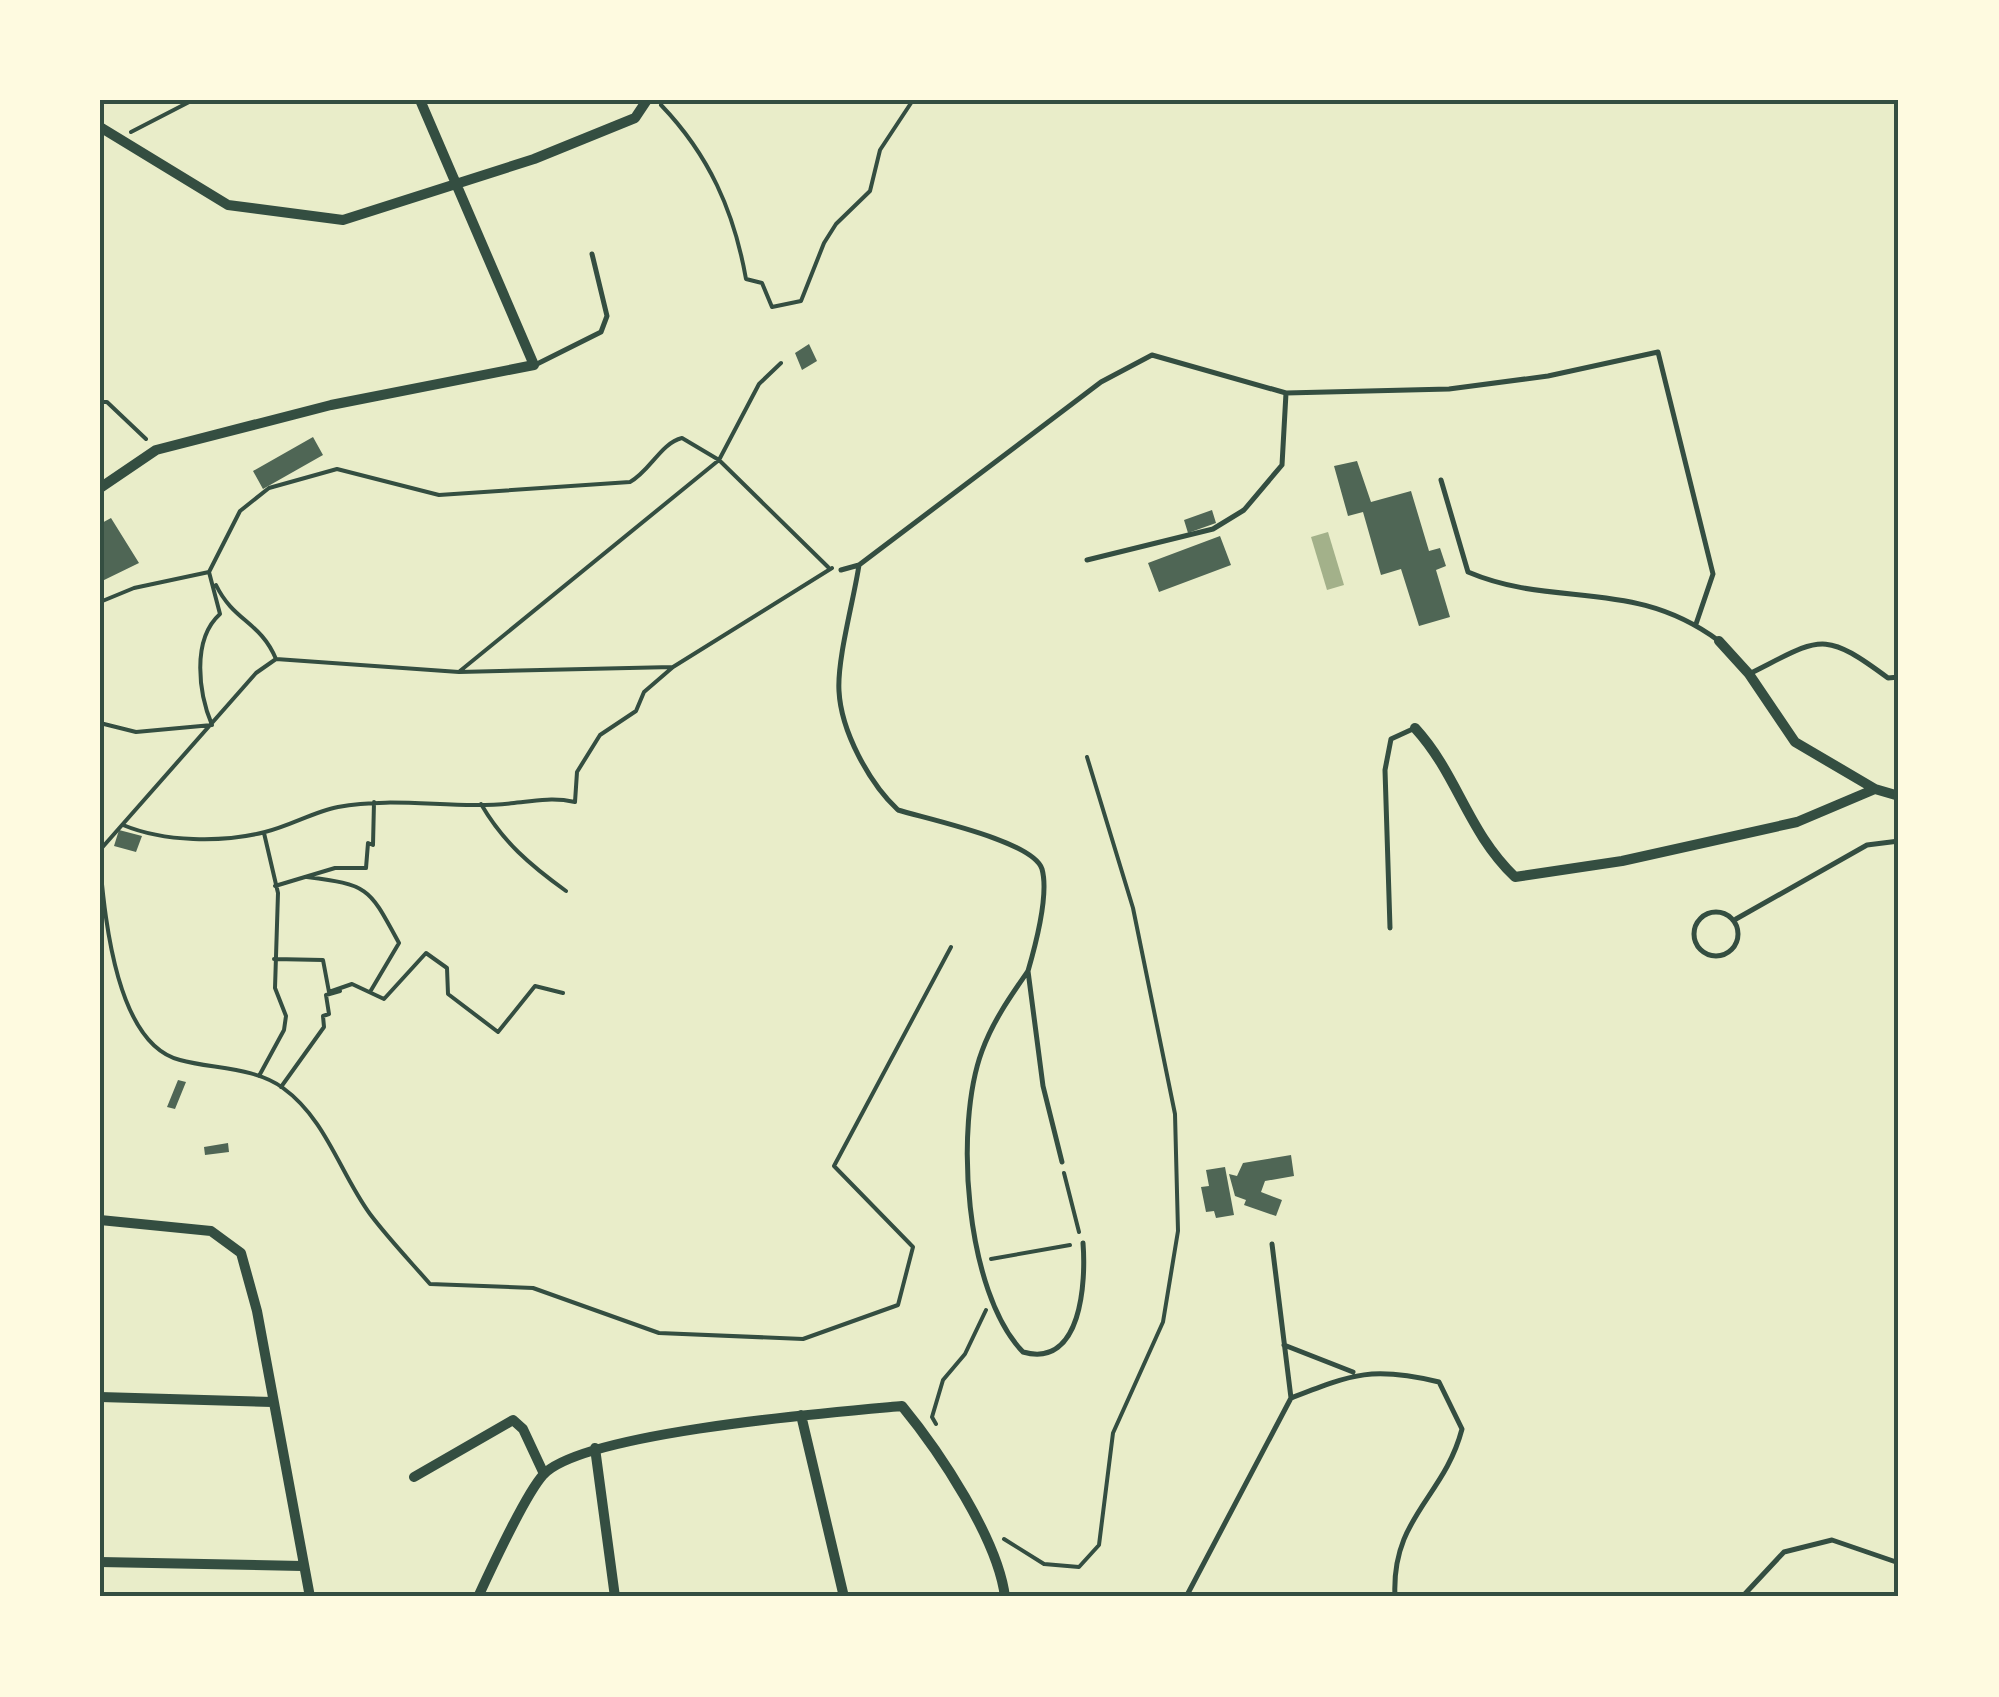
<svg xmlns="http://www.w3.org/2000/svg" width="1999" height="1697" font-family="'Roboto Serif',serif">
	<style>
		.water { fill: #a3b18a }
		.building { fill: #4f6655 }
		.lines { fill: none; stroke-linecap: round; stroke-linejoin: round }
		.path { stroke: #344e41; stroke-width: 4 }
		.service { stroke: #344e41; stroke-width: 5 }
		.minor { stroke: #344e41; stroke-width: 10 }
		.neatline { fill: none; stroke: #344e41; stroke-width: 4 }
	</style>
	<rect width="100%" height="100%" fill="#e9edc9"/>
	<path class="water" d="M1328,532L1344,585L1327,590L1311,537Z"/>
	<path class="building" d="M809,344L817,361L802,370L795,353Z
		M313,437L323,455L263,489L253,471Z
		M1357,461L1371,502L1411,491L1429,551L1440,548L1446,566L1436,570L1450,617L1419,626L1401,569L1381,575L1363,512L1348,516L1334,466Z
		M1212,510L1216,523L1188,533L1184,520Z
		M111,518L139,563L100,582V524Z
		M1220,536L1231,565L1159,592L1148,563Z
		M119,830L142,836L136,852L114,846Z
		M178,1080L186,1082L175,1109L167,1107Z
		M228,1143L229,1152L205,1155L204,1147Z
		M1291,1155L1294,1176L1265,1181L1261,1192L1282,1200L1276,1216L1244,1205L1246,1200L1235,1196L1229,1174L1237,1176L1243,1163Z
		M1225,1167L1234,1215L1216,1218L1214,1211L1206,1212L1201,1187L1209,1186L1206,1170Z"/>
	<g class="lines">
		<path class="path" d="M661,105C709,155 734,211 746,279L762,283L772,307L801,301L824,243L836,224L870,191L880,150L913,100
			M131,132L193,100
			M100,402H107L146,439
			M209,572L240,511L269,488L337,469L439,495L630,482C650,471 661,443 682,438L719,460L828,567
			M216,585C234,622 260,621 276,659
			M100,602L134,588L209,572
			M460,671L719,460L759,384L781,363
			M100,723L136,732L212,725C199,694 191,640 220,614L209,572
			M481,804C503,842 530,865 566,891
			M123,825C164,842 222,843 265,832C290,826 313,812 338,807C396,796 456,810 514,803C538,801 551,797 575,802L577,772L600,735L636,711L644,692L673,667L832,568
			M100,850L256,673L276,659L459,672L673,667
			M100,864C105,917 116,1044 180,1060C212,1069 255,1067 283,1088C326,1119 340,1173 370,1214C388,1238 410,1261 430,1284L533,1288L659,1333L803,1339L898,1305L913,1247L834,1166L951,947
			M307,877C370,885 369,888 399,943L370,992
			M275,886L335,868H366L368,843L373,845L374,802
			M274,959L323,960L329,992L352,984L384,999L426,953L447,968L448,994L498,1032L535,986L563,993
			M259,1076L284,1030L286,1016L275,988L278,893L264,833
			M281,1087L324,1027L323,1016L329,1014L326,995L340,991
			M1064,1173L1079,1232
			M991,1259L1070,1245
			M936,1424L932,1417L943,1380L965,1354L986,1310
			M1004,1539L1044,1564L1079,1567L1099,1545L1113,1433L1163,1322L1178,1231L1175,1114L1133,908L1087,757"/>
		<path class="service" d="M537,364L601,332L607,316L592,254
			M1441,480L1468,572C1555,609 1633,577 1719,641
			M1087,560L1213,529L1244,510L1282,465L1286,393
			M859,565C854,599 837,659 839,691C841,731 869,783 898,810C927,819 1033,841 1042,869C1049,894 1035,947 1028,971
			M841,570L859,565L1101,382L1152,355L1286,393L1449,389L1548,376L1658,352L1713,574L1696,624
			M1751,673C1821,638 1822,629 1888,678L1899,677
			M1694 934a22 22 0 1 1 44 0a22 22 0 1 1-44 0Z
			M1736,919L1867,845L1899,841
			M1390,928L1385,770L1391,739L1415,728
			M1062,1162L1043,1086L1028,971C1010,997 993,1021 982,1051C954,1126 965,1292 1023,1352C1082,1369 1086,1281 1083,1243
			M1272,1244L1291,1398
			M1284,1345L1353,1372
			M1186,1597L1291,1398C1353,1374 1372,1366 1439,1382L1462,1429C1444,1498 1391,1517 1395,1597
			M1742,1597L1784,1552L1832,1540L1899,1563"/>
		<path class="minor" d="M100,127L228,205L343,220L534,159L635,118L647,100
			M100,488L156,450L331,405L534,365L420,100
			M1719,641L1749,674L1795,742L1875,789L1899,796
			M1415,728C1458,775 1467,831 1515,877L1622,861L1797,822L1875,789
			M100,1220L211,1231L241,1253L257,1311L310,1597
			M100,1397L272,1402
			M801,1415L844,1597
			M595,1448L615,1597
			M414,1477L513,1420L523,1429L544,1474
			M100,1562L302,1566
			M478,1597C490,1571 526,1494 543,1475C582,1432 836,1412 902,1406C939,1451 998,1539 1005,1597"/>
	</g>
	<rect width="1999" height="1697" fill="none" stroke="#fefae0" stroke-width="205"/>
	<rect x="102" y="102" width="1794" height="1492" class="neatline"/>
</svg>
